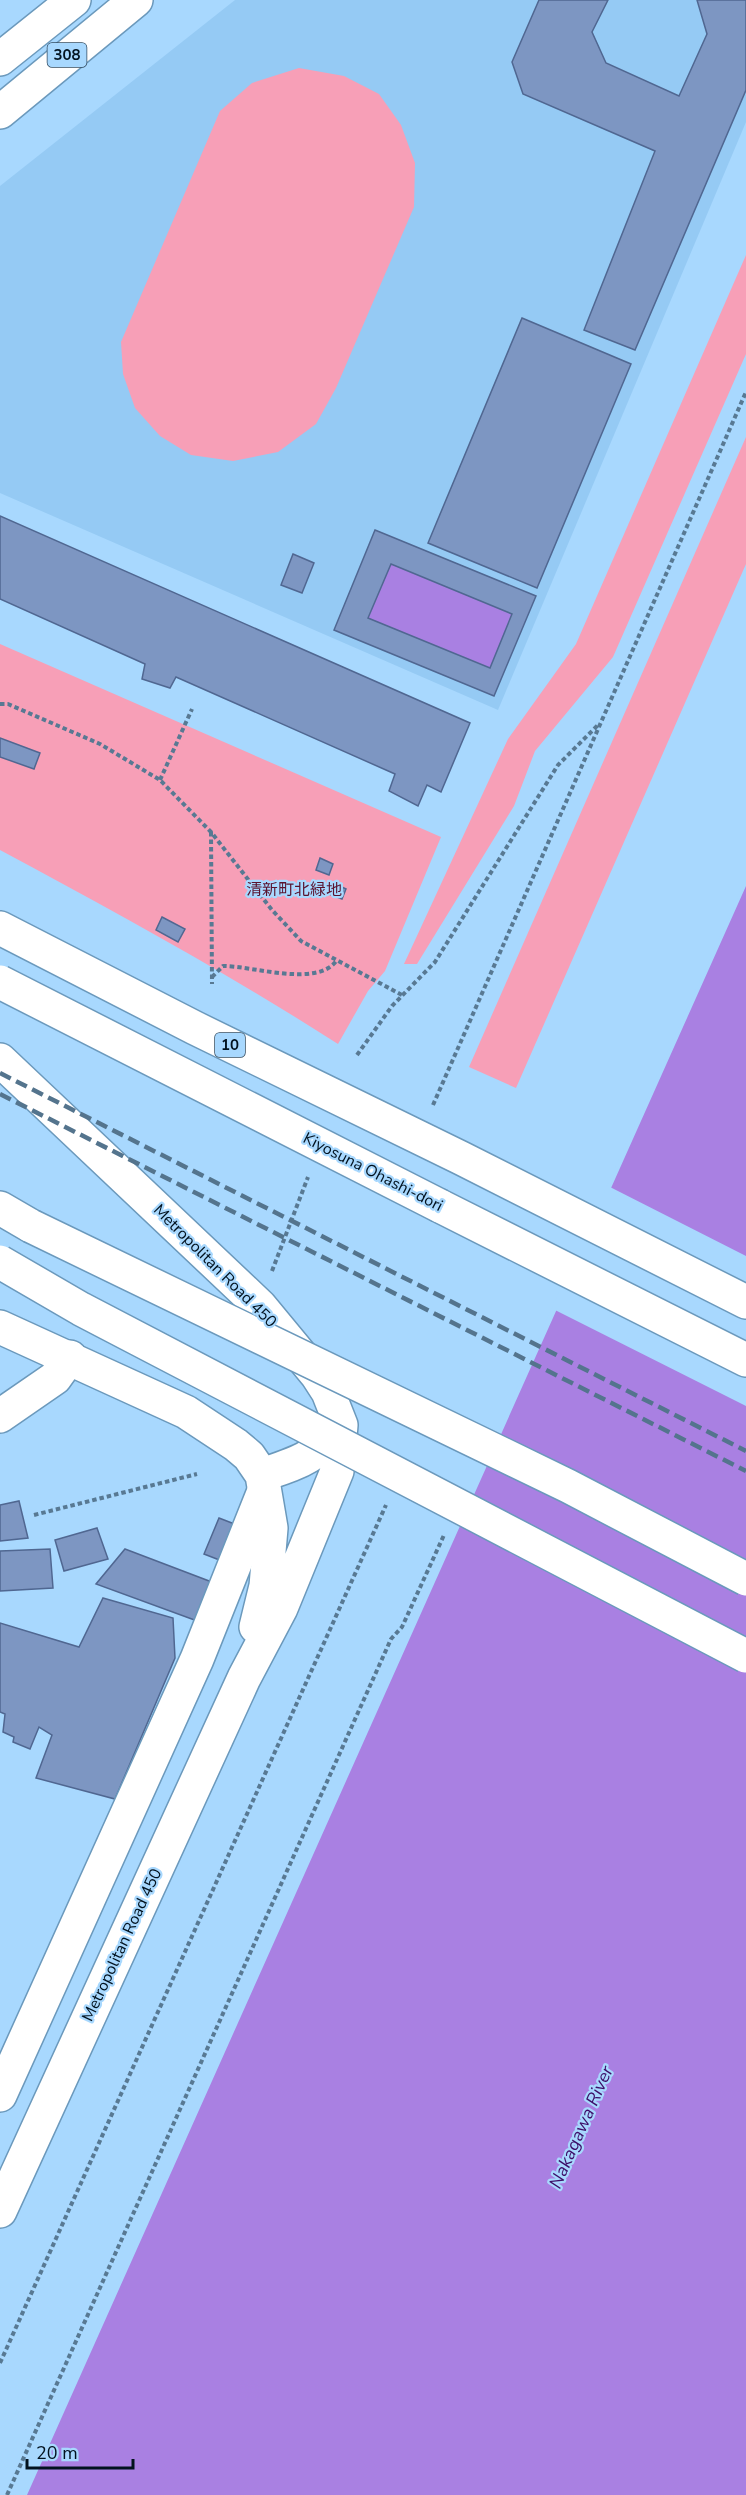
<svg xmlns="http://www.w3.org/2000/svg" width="746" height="2495" font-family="'Nunito Sans','Noto Sans JP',sans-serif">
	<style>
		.built { fill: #95caf4 }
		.green { fill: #f79fb7 }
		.water { fill: #a980e2 }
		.pier { fill: #a8d8fe }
		.building { fill: #7d96c2; stroke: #506791; stroke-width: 1.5; fill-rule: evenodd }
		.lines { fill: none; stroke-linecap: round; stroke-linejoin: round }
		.minor-casing { stroke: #6b99bc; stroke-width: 36 }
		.major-casing { stroke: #6b99bc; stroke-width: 36 }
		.highway-casing { stroke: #6b99bc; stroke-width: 36 }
		.path { stroke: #587993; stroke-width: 4; stroke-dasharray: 4.5 3; stroke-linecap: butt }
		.minor { stroke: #fff; stroke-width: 33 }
		.major { stroke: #fff; stroke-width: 33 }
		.highway { stroke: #fff; stroke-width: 33 }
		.rail { stroke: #54748d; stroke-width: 4.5; stroke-dasharray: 12 6; stroke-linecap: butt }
		.major-bridge-casing { stroke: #6b99bc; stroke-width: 36; stroke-linecap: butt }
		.highway-bridge-casing { stroke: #6b99bc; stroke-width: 36; stroke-linecap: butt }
		.major-bridge { stroke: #fff; stroke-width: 33 }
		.highway-bridge { stroke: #fff; stroke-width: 33 }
		.labels { text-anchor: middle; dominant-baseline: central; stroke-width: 4.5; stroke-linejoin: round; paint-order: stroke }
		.shield { fill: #a8d8fe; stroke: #344d62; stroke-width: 1.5 }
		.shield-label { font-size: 15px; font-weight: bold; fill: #02121f }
		.park-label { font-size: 16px; fill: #5a122e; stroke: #a8d8fe }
		.street-label { font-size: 16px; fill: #02121f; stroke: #a8d8fe }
		.water-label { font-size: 18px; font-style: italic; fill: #3d0d67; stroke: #a8d8fe }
	</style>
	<rect width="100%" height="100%" fill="#a8d8fe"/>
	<path class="built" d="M235,0H746V122L498,710L0,493V186Z"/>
	<path class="green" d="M299,68L344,76L379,94L401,125L415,163L414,207L336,388L316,424L278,452L233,461L191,455L160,436L135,408L123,374L121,342L220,111L252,83Z
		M746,255V354L613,657L535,751L514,806L417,964H404L508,739L576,644Z
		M746,437V564L516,1088L469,1067Z
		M0,644L441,837L385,971L368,991L338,1044C229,974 114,911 0,850Z"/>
	<path class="water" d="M391,564L512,614L490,668L368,618Z
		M746,886V2495H27Z"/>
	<path class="pier" d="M746,883L610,1187L746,1256V1406L555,1310L507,1419L504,1417L553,1305L743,885Z"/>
	<path class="building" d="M539,0H608L592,32L606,63L679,96L707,34L697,0H746V90L635,350L584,330L655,151L523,94L512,62Z
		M522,318L631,364L537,588L428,543Z
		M0,516L470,723L441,792L427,785L418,806L389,791L395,774L176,677L170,688L142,679L145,664L0,599Z
		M375,530L536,596L494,696L334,630ZM391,564L512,614L490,668L368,618Z
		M293,554L314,563L302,593L281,585Z
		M0,738L40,753L34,769L0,757Z
		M320,858L333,864L329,875L316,870Z
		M333,883L346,889L342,899L329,894Z
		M162,917L185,929L178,942L156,930Z
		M19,1501L28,1538L0,1541V1505Z
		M219,1518L237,1525L222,1561L204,1554Z
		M97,1528L108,1559L64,1571L55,1540Z
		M50,1549L53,1588L0,1591V1551Z
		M125,1549L217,1584L200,1622L96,1584Z
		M103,1598L173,1618L175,1658L115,1799L36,1778L52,1735L39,1727L30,1749L13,1742L14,1737L3,1732L5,1714L0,1712V1623L79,1647Z"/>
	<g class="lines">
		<g class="minor-casing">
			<path id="minor" d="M0,1416L55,1378L70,1357
				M0,2095L197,1659L264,1491"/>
		</g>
		<g class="major-casing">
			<path id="major" d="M0,59L74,0
				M0,112L136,0
				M0,928L195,1028L461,1158L746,1302
				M0,1060L260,1306L317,1375L328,1392L341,1425L337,1471L281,1608L244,1678L0,2211
				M440,1206L746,1360
				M0,1327L186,1412L236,1445L249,1456L262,1475L271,1528L266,1586L256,1627
				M262,1475C303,1461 313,1459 341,1425"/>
		</g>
		<g class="highway-casing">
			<path id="highway" d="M0,1208L31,1226"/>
		</g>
		<path class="path" d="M0,704H8L100,744L160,780L211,832L272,910L301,941L402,995
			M160,780L192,709
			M211,832L212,984
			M212,977L223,966C254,966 318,988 337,960
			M357,1055L392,1006L435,962L558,765L598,725
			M433,1105L746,392
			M272,1271L308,1177
			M34,1515L197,1474
			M0,2363L386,1505
			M7,2495L391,1639L402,1627L444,1535"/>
		<use href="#minor" class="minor"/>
		<use href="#major" class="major"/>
		<use href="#highway" class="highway"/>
		<path class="rail" d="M0,1073L746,1451
			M0,1094L746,1471"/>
		<g class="major-bridge-casing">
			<path id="major-bridge" d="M0,982L440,1206"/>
		</g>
		<g class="highway-bridge-casing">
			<path id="highway-bridge" d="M31,1226L568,1486L746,1579
				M0,1262L81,1309L746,1656"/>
		</g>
		<use href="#major-bridge" class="major-bridge"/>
		<use href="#highway-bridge" class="highway-bridge"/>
	</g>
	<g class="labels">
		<g class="shield">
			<rect x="47.5" y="43" width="39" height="24" rx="4.5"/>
			<rect x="215" y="1033" width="30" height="24" rx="4.5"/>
		</g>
		<g class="shield-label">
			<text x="67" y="55">308</text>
			<text x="230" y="1045">10</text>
		</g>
		<g class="park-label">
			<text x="294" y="890">清新町北緑地</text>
		</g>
		<g class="street-label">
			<text transform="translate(373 1172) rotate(27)">Kiyosuna Ohashi-dori</text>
			<text transform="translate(215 1266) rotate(45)">Metropolitan Road 450</text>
			<text transform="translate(122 1945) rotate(-65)">Metropolitan Road 450</text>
		</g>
		<g class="water-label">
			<text transform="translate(581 2127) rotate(-66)">Nakagawa River</text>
		</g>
	</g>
	<path d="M27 2459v9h106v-9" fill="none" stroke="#02121f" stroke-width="3"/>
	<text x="36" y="2459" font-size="18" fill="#02121f" stroke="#a8d8fe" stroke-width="4.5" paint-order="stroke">20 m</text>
</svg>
